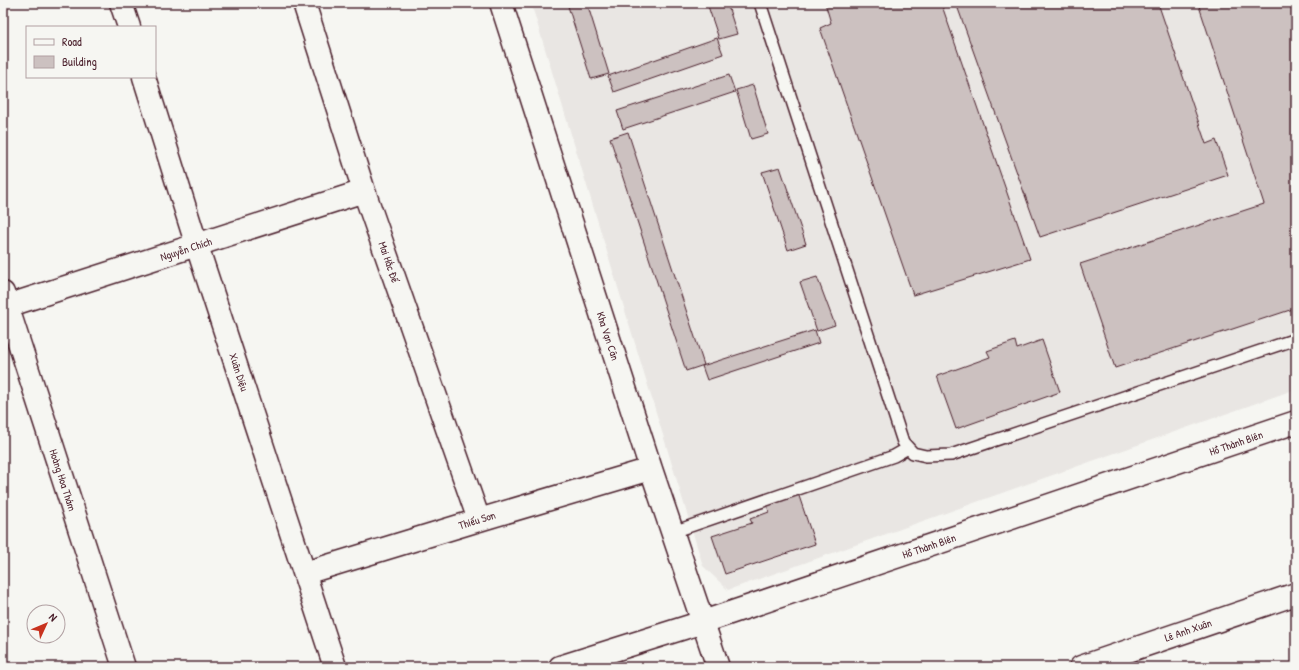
<svg xmlns="http://www.w3.org/2000/svg" width="1299" height="670" font-family="'Patrick Hand',sans-serif">
	<style>
		.built { fill: #e9e6e3 }
		.building { fill: #ccc1c0; stroke: #4a1f2b }
		.lines { fill: none; stroke-linecap: round; stroke-linejoin: round }
		.lane-casing { stroke: #4a1f2b; stroke-width: 14 }
		.street-casing { stroke: #4a1f2b; stroke-width: 25 }
		.secondary-casing { stroke: #4a1f2b; stroke-width: 25 }
		.lane { stroke: #f6f6f2; stroke-width: 11 }
		.street { stroke: #f6f6f2; stroke-width: 22 }
		.secondary { stroke: #f6f6f2; stroke-width: 22 }
		.labels { text-anchor: middle; dominant-baseline: central; stroke-width: 3; stroke-linejoin: round; paint-order: stroke }
		.street-label { font-size: 11px; fill: #4a1f2b; stroke: #f6f6f2 }
	</style>
	<rect width="100%" height="100%" fill="#f6f6f2"/>
	<filter id="ink" filterUnits="userSpaceOnUse"><feTurbulence type="fractalNoise" baseFrequency=".025" numOctaves="2"/><feDisplacementMap in="SourceGraphic" scale="8" xChannelSelector="R" yChannelSelector="G"/><feConvolveMatrix kernelMatrix="1 2 1 2 8 2 1 2 1" color-interpolation-filters="sRGB"/></filter>
	<g filter="url(#ink)">
		<path class="built" d="M531,3H1296V389L728,590L703,566Z"/>
		<path class="building" d="M567,3H587L609,74L591,79Z
			M707,3H727L737,34L719,39Z
			M825,3H941L1030,259L913,295L820,28L831,23Z
			M956,3H1158L1206,144L1216,140L1228,175L1040,237Z
			M1198,3H1296V308L1115,368L1080,264L1264,204Z
			M717,38L723,54L614,92L608,76Z
			M729,75L735,92L623,129L617,111Z
			M753,85L768,134L751,139L736,90Z
			M628,132L704,365L686,371L610,138Z
			M780,167L806,244L788,250L762,172Z
			M817,277L835,325L817,331L800,282Z
			M815,330L819,343L707,380L702,366Z
			M1042,340L1060,392L956,429L937,376L990,357L987,351L1015,341L1017,349Z
			M798,493L815,544L725,574L712,536L752,523L750,519L769,512L767,504Z"/>
		<g class="lines">
			<g class="lane-casing">
				<path id="lane" d="M760,3L903,442L913,453L926,456L951,455L1296,339
					M673,532L894,456L908,448"/>
			</g>
			<g class="street-casing">
				<path id="street" d="M121,3L129,27
					M304,3L364,191L479,520
					M501,3L651,469L718,667
					M144,77L197,246L335,667
					M7,306L364,191
					M305,573L479,520L651,469
					M560,667L703,622L1296,422
					M1081,667L1296,594"/>
			</g>
			<g class="secondary-casing">
				<path id="secondary" d="M3,293L124,667"/>
			</g>
			<use href="#lane" class="lane"/>
			<use href="#street" class="street"/>
			<use href="#secondary" class="secondary"/>
		</g>
	</g>
	<g class="labels">
		<g class="street-label">
			<text transform="translate(186 249) rotate(-18)">Nguyễn Chích</text>
			<text transform="translate(389 262) rotate(71)">Mai Hắc Đế</text>
			<text transform="translate(608 336) rotate(72)">Kha Vạn Cân</text>
			<text transform="translate(239 372) rotate(72)">Xuân Diệu</text>
			<text transform="translate(1236 443) rotate(-19)">Hồ Thành Biên</text>
			<text transform="translate(63 480) rotate(72)">Hoàng Hoa Thám</text>
			<text transform="translate(477 520) rotate(-17)">Thiếu Sơn</text>
			<text transform="translate(929 546) rotate(-19)">Hồ Thành Biên</text>
			<text transform="translate(1188 630) rotate(-19)">Lê Anh Xuân</text>
		</g>
	</g>
	<rect width="1299" height="670" fill="none" stroke="#f6f6f2" stroke-width="16"/>
	<rect x="8" y="8" width="1283" height="654" fill="none" stroke="#4a1f2b" stroke-width="1.5" filter="url(#ink)"/>
	<rect x="26" y="26" width="130" height="52" fill="#f6f6f2" stroke="#b1a0a2"/>
	<rect x="34" y="39" width="20" height="6" fill="#f6f6f2" stroke="#b1a0a2"/>
	<text x="62" y="46" font-size="12" fill="#4a1f2b">Road</text>
	<rect x="34" y="56" width="20" height="12" fill="#ccc1c0" stroke="#b1a0a2"/>
	<text x="62" y="66" font-size="12" fill="#4a1f2b">Building</text>
	<g transform="translate(46 624) rotate(46)"><circle r="19" fill="#f6f6f2" stroke="#b1a0a2"/>
	<path d="M0-3L7 15L0 10L-7 15Z" fill="#c8321e"/>
	<text y="-6" font-size="11" font-weight="bold" text-anchor="middle" fill="#4a1f2b">N</text>
	</g>
</svg>
